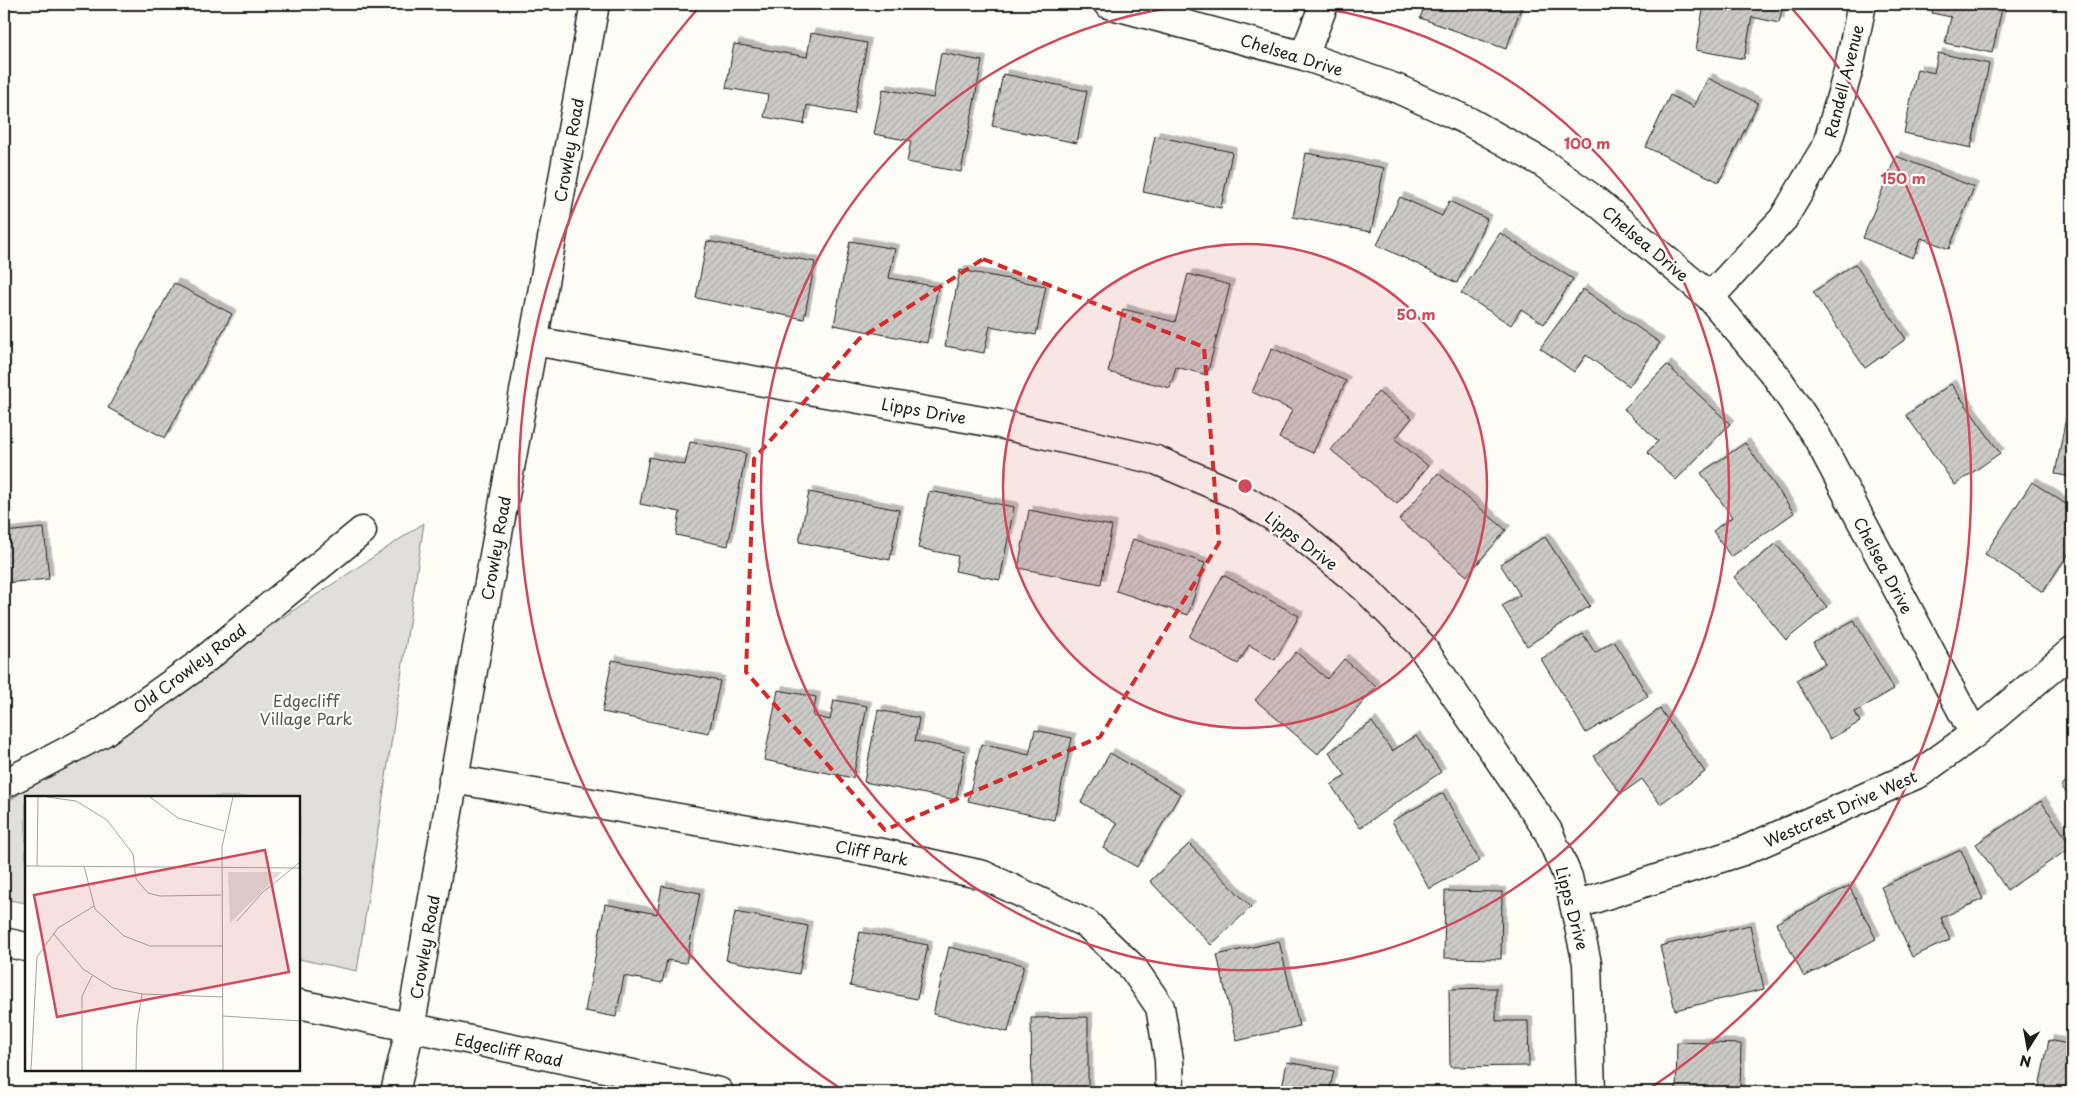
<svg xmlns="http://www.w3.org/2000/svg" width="2076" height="1096" font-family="'Playpen Sans',sans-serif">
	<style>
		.green { fill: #e0dfdb; stroke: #7e7e7c }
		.building { fill: url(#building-hatch); stroke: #1c1c1c; filter: url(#shadow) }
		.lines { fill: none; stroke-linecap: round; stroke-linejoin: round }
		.minor-casing { stroke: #1c1c1c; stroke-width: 31 }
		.tertiary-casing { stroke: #1c1c1c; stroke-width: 31 }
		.secondary-casing { stroke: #1c1c1c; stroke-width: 31 }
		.minor { stroke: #fdfcf7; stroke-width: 28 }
		.tertiary { stroke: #fdfcf7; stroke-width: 28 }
		.secondary { stroke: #fdfcf7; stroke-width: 28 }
		.marked { fill: none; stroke: #d62828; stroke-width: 4; stroke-dasharray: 10 6; stroke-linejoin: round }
		.ring { fill: none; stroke: #d1495b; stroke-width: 2.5 }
		.labels { text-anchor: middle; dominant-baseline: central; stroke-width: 4.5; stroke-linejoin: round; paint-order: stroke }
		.street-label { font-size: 16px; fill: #1c1c1c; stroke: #fdfcf7 }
		.park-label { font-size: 16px; fill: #575655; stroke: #fdfcf7 }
		.inset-road { fill: none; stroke: #a3a29f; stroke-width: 1 }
		.view { fill: #d1495b; fill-opacity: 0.15; stroke: #d1495b; stroke-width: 2.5 }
		.inset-edge { fill: none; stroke: #1c1c1c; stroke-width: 2.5 }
		.centre { fill: #d1495b; stroke: #fdfcf7; stroke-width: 2.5 }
		.ring-label { font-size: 15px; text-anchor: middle; font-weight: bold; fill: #d1495b; stroke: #fdfcf7; stroke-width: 4.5; stroke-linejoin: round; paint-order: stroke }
	</style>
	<defs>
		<pattern id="building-hatch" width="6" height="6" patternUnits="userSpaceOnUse" patternTransform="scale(1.25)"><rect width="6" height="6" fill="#cccbc8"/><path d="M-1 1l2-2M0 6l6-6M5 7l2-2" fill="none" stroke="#afaeab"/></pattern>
		<filter id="shadow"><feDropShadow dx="4.5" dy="-4.5" stdDeviation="0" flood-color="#0004"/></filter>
	</defs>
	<rect width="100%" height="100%" fill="#fdfcf7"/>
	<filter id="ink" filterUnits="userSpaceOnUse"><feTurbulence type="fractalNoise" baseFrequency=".02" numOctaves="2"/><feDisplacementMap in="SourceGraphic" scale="10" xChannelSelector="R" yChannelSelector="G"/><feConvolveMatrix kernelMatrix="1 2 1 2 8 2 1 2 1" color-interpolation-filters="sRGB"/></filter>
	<g filter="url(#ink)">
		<path class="green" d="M424,523L357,971L299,959V797H26V903L4,899V804Z"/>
		<path class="building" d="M1425,4H1509L1521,8L1506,49L1420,18Z
			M1704,4H1783L1779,23L1752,17L1744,59L1696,50Z
			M1934,4H2003L1992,53L1945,43L1951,17L1932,13Z
			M811,33L867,43L854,114L807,105L804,124L764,117L768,95L726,88L734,44L807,57Z
			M941,53L982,61L961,172L907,162L911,141L874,134L883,89L933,98Z
			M1938,53L1989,64L1971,148L1904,133L1917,69L1934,73Z
			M1003,74L1087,91L1077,143L992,126Z
			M1708,78L1758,103L1719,182L1646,147L1670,95L1694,107Z
			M1155,136L1232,152L1221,208L1143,192Z
			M1306,153L1384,168L1371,232L1293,217Z
			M1896,156L1974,187L1949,249L1921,238L1913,258L1863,238Z
			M1400,197L1442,216L1449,201L1487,219L1457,283L1377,245Z
			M1500,233L1573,279L1544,324L1521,309L1511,325L1461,293Z
			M707,241L815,262L804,319L696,298Z
			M850,241L895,249L889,278L938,287L927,343L834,325Z
			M1855,264L1906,339L1865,368L1813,292Z
			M960,270L1046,286L1036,335L990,326L984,353L945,346Z
			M1188,274L1230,285L1207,375L1176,367L1170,388L1108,372L1123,309L1175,322Z
			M174,283L232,314L165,438L108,408Z
			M1583,289L1660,343L1629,386L1586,355L1574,372L1540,348Z
			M1272,348L1346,381L1313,453L1279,438L1292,410L1252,392Z
			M2072,349V371L2067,370Z
			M1667,365L1730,424L1676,480L1647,452L1658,441L1624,409Z
			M1951,384L2000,453L1955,485L1906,415Z
			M1378,392L1412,418L1395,439L1428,466L1397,504L1331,450Z
			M2070,397L2072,398V477L2055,474Z
			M690,442L746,453L728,546L676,535L680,512L640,504L649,457L685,465Z
			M1745,443L1794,513L1731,557L1713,531L1732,517L1701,473Z
			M1438,473L1506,530L1467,576L1399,520Z
			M2032,482L2072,508V548L2043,592L1985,554Z
			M929,491L1014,507L1000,580L955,571L958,556L918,548Z
			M809,492L899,510L890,560L799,542Z
			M1029,510L1112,526L1101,584L1018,568Z
			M44,528L49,579L4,583V532Z
			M1545,537L1590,606L1527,646L1502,606L1520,595L1500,564Z
			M1133,539L1205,563L1188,615L1116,591Z
			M1776,544L1827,607L1786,640L1734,577Z
			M1223,575L1299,616L1275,660L1249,645L1238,664L1189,637Z
			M1854,620L1894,689L1855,712L1860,722L1830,739L1796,680L1825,664L1813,643Z
			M1583,634L1595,653L1614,641L1648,696L1586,733L1541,659Z
			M1296,652L1327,679L1344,659L1376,687L1318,754L1255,700Z
			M612,660L720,681L709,733L602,712Z
			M778,690L816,697L813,716L830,720L834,700L867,706L853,778L764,760Z
			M1660,709L1705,772L1660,804L1642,779L1621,794L1594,756Z
			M878,710L919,718L915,741L965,751L956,800L864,782Z
			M1372,722L1392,751L1416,736L1441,772L1360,828L1331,785L1346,776L1329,752Z
			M1035,730L1072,738L1054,820L968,801L981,744L1029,755Z
			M1110,753L1180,794L1137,867L1103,848L1117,824L1081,802Z
			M2072,776V799L2061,786Z
			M1443,793L1480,861L1429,889L1392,821Z
			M2041,801L2072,847L2007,890L1976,844Z
			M1189,844L1251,907L1211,945L1150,881Z
			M1961,850L1983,899L1941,918L1950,940L1912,957L1881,887Z
			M662,886L700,893L686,963L667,960L662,983L624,976L616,1017L585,1011L605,904L657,914Z
			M1849,886L1876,939L1804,977L1776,923Z
			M1445,891L1502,892L1501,959L1444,958Z
			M735,912L808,926L799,974L726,960Z
			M1750,925L1764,989L1675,1010L1660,946Z
			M860,932L928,945L917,999L850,986Z
			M1279,941L1299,1026L1237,1041L1217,955Z
			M949,947L1024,965L1008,1032L933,1014Z
			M1496,988V1021H1528L1529,1066L1450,1067L1449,989Z
			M1088,1017V1092H1032L1031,1018Z
			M2049,1040L2072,1045V1092H2038Z
			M1677,1042L1741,1044L1740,1092H1676Z
			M1287,1062L1334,1071L1329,1092H1281Z"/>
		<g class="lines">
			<g class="minor-casing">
				<path id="minor" d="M1108,4L1304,56L1398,89L1468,121L1543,163L1596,201L1710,297L1776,376L1817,437L1974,734
					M1304,56L1324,4
					M1710,297L1783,219L1827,145L1849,68L1862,4
					M534,341L999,424L1156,460L1235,494L1292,528L1364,587L1420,644L1548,831L1568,877L1587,963L1591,1092
					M453,779L882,853L983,875L1087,924L1133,968L1160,1007L1169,1060L1170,1092
					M4,784L102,733L198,665L362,531
					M1575,905L1743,851L1920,773L1974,734L2072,651"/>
			</g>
			<g class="tertiary-casing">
				<path id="tertiary" d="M4,942L26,947
					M299,1004L719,1092"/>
			</g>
			<g class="secondary-casing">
				<path id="secondary" d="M395,1092L410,1029L473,670L595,4"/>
			</g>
			<use href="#minor" class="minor"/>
			<use href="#tertiary" class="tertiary"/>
			<use href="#secondary" class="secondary"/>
		</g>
	</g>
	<path class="marked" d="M983,259L1204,347L1219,543L1100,737L885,830L746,672L754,459L859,339Z"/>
	<circle cx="1245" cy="486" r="242" fill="#d1495b" fill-opacity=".12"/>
	<g class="ring">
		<circle cx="1245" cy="486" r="242"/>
		<path d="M1287 4A484 484 0 1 1 1203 4"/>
		<path d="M844 1091A726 726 0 0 1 701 5M1789 5A726 726 0 0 1 1646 1091"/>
	</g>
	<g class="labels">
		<g class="street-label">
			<text transform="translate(1292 54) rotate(17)">Chelsea Drive</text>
			<text transform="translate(1843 81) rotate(-76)">Randell Avenue</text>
			<text transform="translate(568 150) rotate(-80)">Crowley Road</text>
			<text transform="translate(1646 243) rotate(40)">Chelsea Drive</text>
			<text transform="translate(924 410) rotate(10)">Lipps Drive</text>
			<text transform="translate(1302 540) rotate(37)">Lipps Drive</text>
			<text transform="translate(495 548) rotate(-80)">Crowley Road</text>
			<text transform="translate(1884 565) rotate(62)">Chelsea Drive</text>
			<text transform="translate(189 668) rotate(-37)">Old Crowley Road</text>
			<text transform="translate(1840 808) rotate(-24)">Westcrest Drive West</text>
			<text transform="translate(872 852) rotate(11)">Cliff Park</text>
			<text transform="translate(1573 908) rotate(75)">Lipps Drive</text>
			<text transform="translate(424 947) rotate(-80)">Crowley Road</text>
			<text transform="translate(509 1049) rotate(12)">Edgecliff Road</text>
		</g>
		<g class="park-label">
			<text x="306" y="700">Edgecliff<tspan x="306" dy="18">Village Park</tspan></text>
		</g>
	</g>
	<g transform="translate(25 796)">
		<rect width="275" height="275" fill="#fdfcf7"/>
		<path d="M203,76H257L205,127Z" fill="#e0dfdb"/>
		<path class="inset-road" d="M22,1L51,5L82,24L108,58L111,83L123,97L135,100L196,99M125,1L153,22L199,35M0,70L275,72M12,70L13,1M59,70L70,113L99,140L125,150H197M212,125L237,97L275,66M28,137L58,173L88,192L117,198L198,201M198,220L275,225M6,274L12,161L33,132L69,110M57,274V200L67,180M111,274L112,229L117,198M198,274L197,51L208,1"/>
		<path class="view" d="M240,54L264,176L32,221L9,99Z"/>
		<rect width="275" height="275" class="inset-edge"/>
	</g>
	<circle cx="1245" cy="486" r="8" class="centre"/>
	<g class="ring-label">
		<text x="1587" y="149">100 m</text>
		<text x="1903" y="184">150 m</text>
		<text x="1416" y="320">50 m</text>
	</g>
	<rect width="2076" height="1096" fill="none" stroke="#fdfcf7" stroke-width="20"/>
	<rect x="10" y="10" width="2056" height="1076" fill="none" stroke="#1c1c1c" stroke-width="2" filter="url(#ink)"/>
	<g transform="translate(2028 1048) rotate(191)" stroke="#fdfcf7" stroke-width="4" paint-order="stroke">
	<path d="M0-4L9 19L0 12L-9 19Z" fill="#1c1c1c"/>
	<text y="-8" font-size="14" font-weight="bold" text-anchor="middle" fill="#1c1c1c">N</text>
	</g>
</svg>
